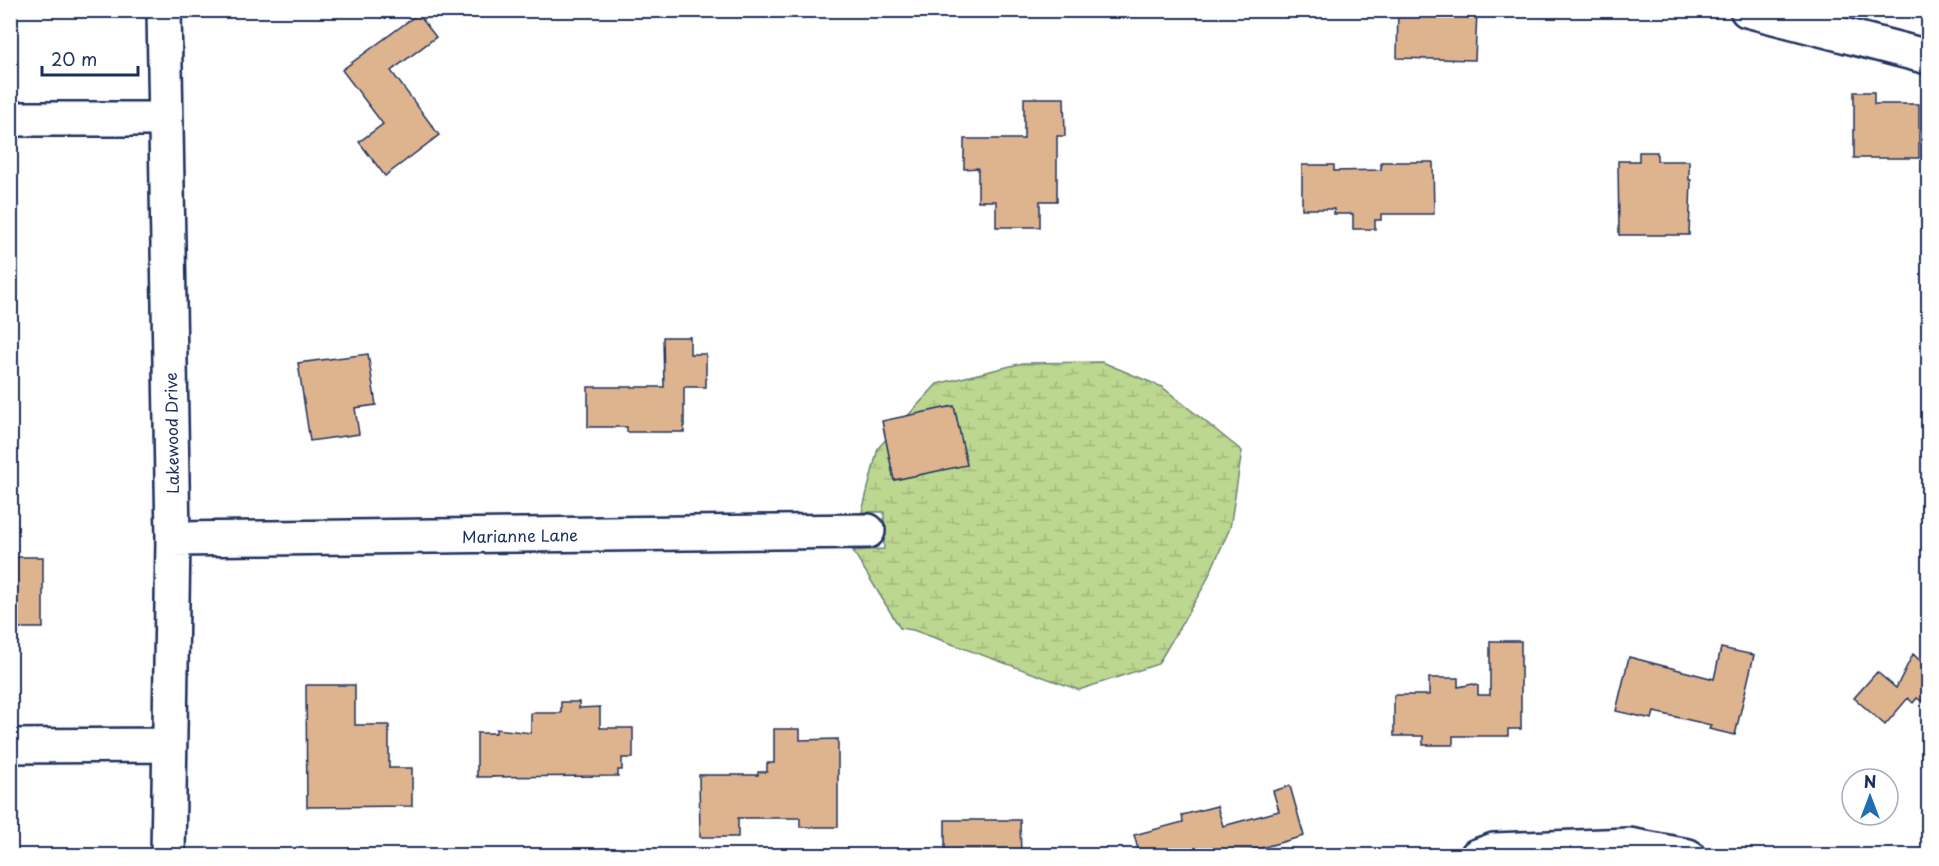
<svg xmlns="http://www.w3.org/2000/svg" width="1939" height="866" font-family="'Playpen Sans',sans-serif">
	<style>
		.wetland { fill: url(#wetland-marsh); stroke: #6c8376; stroke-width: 1.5 }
		.building { fill: #deb48f; stroke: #1b2f5e; stroke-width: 1.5 }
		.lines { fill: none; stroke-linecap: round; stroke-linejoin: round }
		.minor-casing { stroke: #1b2f5e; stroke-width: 38 }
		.minor { stroke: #fff; stroke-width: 33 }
		.labels { text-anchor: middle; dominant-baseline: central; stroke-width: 5; stroke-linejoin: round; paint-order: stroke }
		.street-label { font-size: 16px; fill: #1b2f5e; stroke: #fff }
	</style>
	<defs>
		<pattern id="wetland-marsh" width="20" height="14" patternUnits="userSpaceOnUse" patternTransform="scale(1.5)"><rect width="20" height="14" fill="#bcd78f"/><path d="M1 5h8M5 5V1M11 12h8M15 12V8" fill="none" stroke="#a1b97e"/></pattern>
	</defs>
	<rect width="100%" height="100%" fill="#fff"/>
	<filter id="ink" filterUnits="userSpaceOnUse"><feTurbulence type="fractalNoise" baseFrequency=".0167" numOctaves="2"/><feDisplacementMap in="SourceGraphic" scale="12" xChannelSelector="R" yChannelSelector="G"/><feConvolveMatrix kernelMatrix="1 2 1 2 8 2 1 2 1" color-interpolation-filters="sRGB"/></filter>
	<g filter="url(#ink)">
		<path class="wetland" d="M1102,362L1162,387L1242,451L1230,528L1204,586L1158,664L1079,690L913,630L900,628L853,551L884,549V512H862L878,448L937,384L1023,363Z"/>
		<path class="building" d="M1398,10H1477L1475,60L1397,58Z
			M418,14L436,37L391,71L439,135L385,176L359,142L383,124L342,70Z
			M1854,92H1874V104H1919V158H1854Z
			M1024,98H1064L1065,136H1057V201H1040V227H996V201H978V168L964,169V139H1024Z
			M1639,152H1657V161H1689V180H1691L1689,235H1619L1618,161H1639Z
			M1381,162H1433L1434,214H1381V220H1375V229H1353V214H1334V209H1302V165H1334V171L1381,170Z
			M663,337H690V354H706V387H684V432H627V427H588V387H664Z
			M368,354L376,405L355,408L359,434L310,441L298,363Z
			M954,406L967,465L894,480L882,421Z
			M10,557H43V628H10Z
			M1490,641H1521V729H1508V736H1453V745H1423V736H1394V695H1429V678H1458V687L1473,684L1478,686V695H1490Z
			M1721,648L1754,655L1735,735L1709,729L1711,725L1654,712L1652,719L1616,711L1629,657L1714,679Z
			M1913,654L1927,667L1928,663V706L1917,698L1913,703L1908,698L1885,725L1854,698L1877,672L1896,688Z
			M306,685H355V725H389V768H412V806L307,807Z
			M561,702H579V708L600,707V728H633V758H622V770H618V776L477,777V733H496V729L531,733V713H561Z
			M774,729H800V740L838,739V827H800V818H738V837H700L699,775H758V772H767V763H774Z
			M1290,786L1304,836L1232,856H1140L1134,835L1183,822L1182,815L1217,806L1223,826L1279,811L1273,791Z
			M945,820H1020L1021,856H945Z"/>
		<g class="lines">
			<g class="minor-casing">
				<path id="minor" d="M164,10L173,539L168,856
					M1747,10L1928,57
					M10,119H165
					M173,539L868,531
					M10,746L168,745
					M1477,856L1494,850L1629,845L1688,856"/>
			</g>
			<use href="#minor" class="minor"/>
		</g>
	</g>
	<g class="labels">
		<g class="street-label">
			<text transform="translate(171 433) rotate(-91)">Lakewood Drive</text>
			<text transform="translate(520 535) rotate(-1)">Marianne Lane</text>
		</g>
	</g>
	<rect width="1939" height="866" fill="none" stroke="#fff" stroke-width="36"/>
	<rect x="18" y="18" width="1903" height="830" fill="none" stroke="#1b2f5e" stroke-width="2" filter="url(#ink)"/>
	<g transform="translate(1870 797)"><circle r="28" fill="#ffffff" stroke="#a4acbf" stroke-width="1.5"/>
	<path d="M0-4.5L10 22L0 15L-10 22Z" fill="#1f6fb2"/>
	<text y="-9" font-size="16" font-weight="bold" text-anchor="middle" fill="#1b2f5e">N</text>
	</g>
	<path d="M42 66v9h96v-9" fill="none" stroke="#1b2f5e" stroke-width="3"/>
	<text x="51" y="66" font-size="18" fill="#1b2f5e" stroke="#ffffff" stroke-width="4.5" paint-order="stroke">20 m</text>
</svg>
